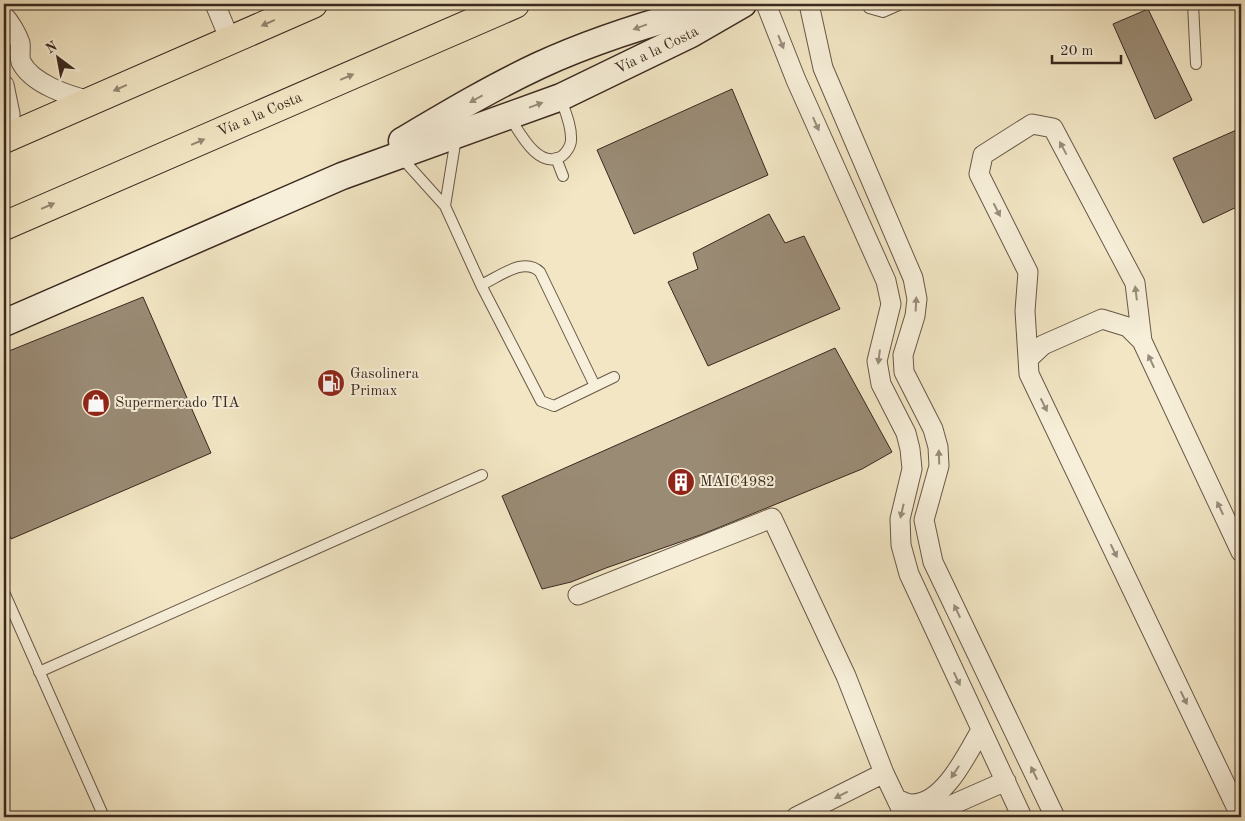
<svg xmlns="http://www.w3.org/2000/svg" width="1245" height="821" font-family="'Old Standard TT',serif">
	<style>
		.building { fill: #9a8b75; stroke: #3a281f }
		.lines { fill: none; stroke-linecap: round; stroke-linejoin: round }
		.lane-casing { stroke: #685848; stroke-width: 12 }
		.street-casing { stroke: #685848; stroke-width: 21 }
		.secondary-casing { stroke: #3a281f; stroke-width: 29 }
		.highway-casing { stroke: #3a281f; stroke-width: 30 }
		.lane { stroke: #f7efd9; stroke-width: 10 }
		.street { stroke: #f7efd9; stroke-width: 19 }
		.secondary { stroke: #f7efd9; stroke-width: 26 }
		.highway { stroke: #f2e6c4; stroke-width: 28 }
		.oneway { fill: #968772 }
		.oneway2 { fill: #988c7c }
		.labels { text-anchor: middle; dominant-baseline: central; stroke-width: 4; stroke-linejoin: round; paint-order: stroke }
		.street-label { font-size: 15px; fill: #3a281f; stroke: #f7efd9 }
		.poi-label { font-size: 15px; fill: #3a281f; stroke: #f7efd9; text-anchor: start }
	</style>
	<rect width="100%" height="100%" fill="#f2e6c4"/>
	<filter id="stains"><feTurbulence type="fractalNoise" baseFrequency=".004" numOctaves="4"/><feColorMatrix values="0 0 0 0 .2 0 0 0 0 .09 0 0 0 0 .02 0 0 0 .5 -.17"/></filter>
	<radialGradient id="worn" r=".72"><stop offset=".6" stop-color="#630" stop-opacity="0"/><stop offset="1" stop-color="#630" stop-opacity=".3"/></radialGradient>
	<path class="building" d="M1148,9L1192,100L1155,119L1113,24Z
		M732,89L768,175L634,234L597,150Z
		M1241,128V205L1203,223L1173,158Z
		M769,214L785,243L804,236L840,309L708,366L668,282L698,269L693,253Z
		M143,297L211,453L11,539L4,522V353Z
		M835,348L892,452L862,469L703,534L606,568L571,582L542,589L502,496Z"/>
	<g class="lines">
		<g class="lane-casing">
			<path id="lane" d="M867,4L869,8L883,12L901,4
				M1193,4L1196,64
				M509,116C519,131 538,171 562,156C566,153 571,146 571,140C572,127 565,111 561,99
				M400,156L445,206L481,285L541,401L554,406L614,377
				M556,158L563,176
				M445,206L456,138
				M481,285C499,277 524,256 540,272L595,386
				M4,592L104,817
				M39,672L482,475"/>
		</g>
		<g class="street-casing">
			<path id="street" d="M215,4L230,40
				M766,4L796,80L886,281L891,304L877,361L881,384L906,433L910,449L912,469L900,519L901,545L909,574L1022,817
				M809,4L823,68L913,278L917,299L915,316L903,355L904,372L933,429L938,447L939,466L924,520L933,562L1055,817
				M4,16C10,22 17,34 20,43C21,48 19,56 21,62C32,84 69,96 91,101
				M4,85L10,114L9,137
				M1142,341L1135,283L1053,128L1032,124L983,155L979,174L1028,272L1025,311L1029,374L1241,817
				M1028,359L1043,345L1102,319L1128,327L1142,341L1241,552
				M578,595L772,518L846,676L884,773L905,817
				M897,799C901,801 907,804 912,804C944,804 967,754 981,730
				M796,817L884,773
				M931,817L938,811L1006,781"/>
		</g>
		<g class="secondary-casing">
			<g id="secondary">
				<path d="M402,141C446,115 491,88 538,66C596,39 659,20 721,4"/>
				<path id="s1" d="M4,323L342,176L561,97L691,34L743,4"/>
			</g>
		</g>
		<g class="highway-casing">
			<g id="highway">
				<path d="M4,139L313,4"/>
				<path id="s2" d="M4,226L515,4"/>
			</g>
		</g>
		<use href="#lane" class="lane"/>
		<use href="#street" class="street"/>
		<use href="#secondary" class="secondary"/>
		<use href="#highway" class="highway"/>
	</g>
	<defs><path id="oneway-solid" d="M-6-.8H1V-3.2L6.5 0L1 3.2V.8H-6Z" transform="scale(1.25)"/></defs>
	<g class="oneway">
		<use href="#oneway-solid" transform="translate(268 23) rotate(156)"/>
		<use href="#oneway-solid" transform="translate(347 77) rotate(-23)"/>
		<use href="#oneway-solid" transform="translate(120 88) rotate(156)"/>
		<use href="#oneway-solid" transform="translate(198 142) rotate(-23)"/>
		<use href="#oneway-solid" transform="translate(48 206) rotate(-23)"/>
	</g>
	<g class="oneway2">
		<use href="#oneway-solid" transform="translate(640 27) rotate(160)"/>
		<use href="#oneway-solid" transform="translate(781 42) rotate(68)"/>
		<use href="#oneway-solid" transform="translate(476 99) rotate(151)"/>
		<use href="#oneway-solid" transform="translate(536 105) rotate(-20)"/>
		<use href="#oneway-solid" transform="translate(816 124) rotate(66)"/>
		<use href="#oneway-solid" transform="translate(1063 148) rotate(-118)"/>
		<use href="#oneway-solid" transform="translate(997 210) rotate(63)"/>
		<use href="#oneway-solid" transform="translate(1136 293) rotate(-97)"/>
		<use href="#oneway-solid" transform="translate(916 304) rotate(-87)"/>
		<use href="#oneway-solid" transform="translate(879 357) rotate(97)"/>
		<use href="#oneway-solid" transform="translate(1151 361) rotate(-115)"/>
		<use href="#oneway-solid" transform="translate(1044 405) rotate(64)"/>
		<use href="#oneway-solid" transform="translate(939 457) rotate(-92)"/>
		<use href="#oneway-solid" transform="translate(1220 508) rotate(-115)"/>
		<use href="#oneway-solid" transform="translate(902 511) rotate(103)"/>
		<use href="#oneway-solid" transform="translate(1114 551) rotate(64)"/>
		<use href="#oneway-solid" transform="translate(957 611) rotate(-115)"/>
		<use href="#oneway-solid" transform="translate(957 679) rotate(65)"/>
		<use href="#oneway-solid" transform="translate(1184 698) rotate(64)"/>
		<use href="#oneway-solid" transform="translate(955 772) rotate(123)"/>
		<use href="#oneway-solid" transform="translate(1034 773) rotate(-116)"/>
		<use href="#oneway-solid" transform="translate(841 795) rotate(153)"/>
	</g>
	<defs>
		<g id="fuel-disc" transform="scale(1.4375)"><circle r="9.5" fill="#8f2418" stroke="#f7efd9"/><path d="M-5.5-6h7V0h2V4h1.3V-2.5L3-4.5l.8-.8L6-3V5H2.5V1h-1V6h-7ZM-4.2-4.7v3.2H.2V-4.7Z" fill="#fff"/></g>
		<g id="shop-disc" transform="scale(1.4375)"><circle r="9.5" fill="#8f2418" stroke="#f7efd9"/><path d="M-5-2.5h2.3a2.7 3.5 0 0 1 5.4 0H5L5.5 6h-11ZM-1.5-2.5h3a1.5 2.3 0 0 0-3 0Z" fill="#fff"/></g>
		<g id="building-disc" transform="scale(1.4375)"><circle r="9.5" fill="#8f2418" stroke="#f7efd9"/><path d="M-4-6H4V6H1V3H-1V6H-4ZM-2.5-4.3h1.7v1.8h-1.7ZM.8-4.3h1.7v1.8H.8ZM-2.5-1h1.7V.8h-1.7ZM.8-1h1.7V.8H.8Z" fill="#fff"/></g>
	</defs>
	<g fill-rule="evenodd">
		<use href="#fuel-disc" x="331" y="383"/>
		<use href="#shop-disc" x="96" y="403"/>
		<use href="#building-disc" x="681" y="482"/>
	</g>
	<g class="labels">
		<g class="street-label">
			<text stroke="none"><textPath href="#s1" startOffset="708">Vía a la Costa</textPath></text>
			<text stroke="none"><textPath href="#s2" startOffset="279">Vía a la Costa</textPath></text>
		</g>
		<g class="poi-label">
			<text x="350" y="374">Gasolinera<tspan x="350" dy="17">Primax</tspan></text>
			<text x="115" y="403">Supermercado TIA</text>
			<text x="700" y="482">MAIC4982</text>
		</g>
	</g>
	<rect width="1245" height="821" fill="none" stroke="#f2e6c4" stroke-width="20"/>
	<rect x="5" y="5" width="1235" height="811" fill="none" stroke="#3a281f" stroke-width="2.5"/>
	<rect x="10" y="10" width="1225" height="801" fill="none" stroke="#3a281f"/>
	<g transform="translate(58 58) rotate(328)" stroke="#f7efd9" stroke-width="4" paint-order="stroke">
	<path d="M0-4L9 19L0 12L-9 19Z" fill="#3a281f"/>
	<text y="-8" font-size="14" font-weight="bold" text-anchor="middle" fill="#3a281f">N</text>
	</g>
	<path d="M1052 55v8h69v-8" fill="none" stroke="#3a281f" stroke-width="2.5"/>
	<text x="1060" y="55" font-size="15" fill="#3a281f" stroke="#f7efd9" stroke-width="4" paint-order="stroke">20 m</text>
	<rect width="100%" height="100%" filter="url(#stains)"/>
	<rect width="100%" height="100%" fill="url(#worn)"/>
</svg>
